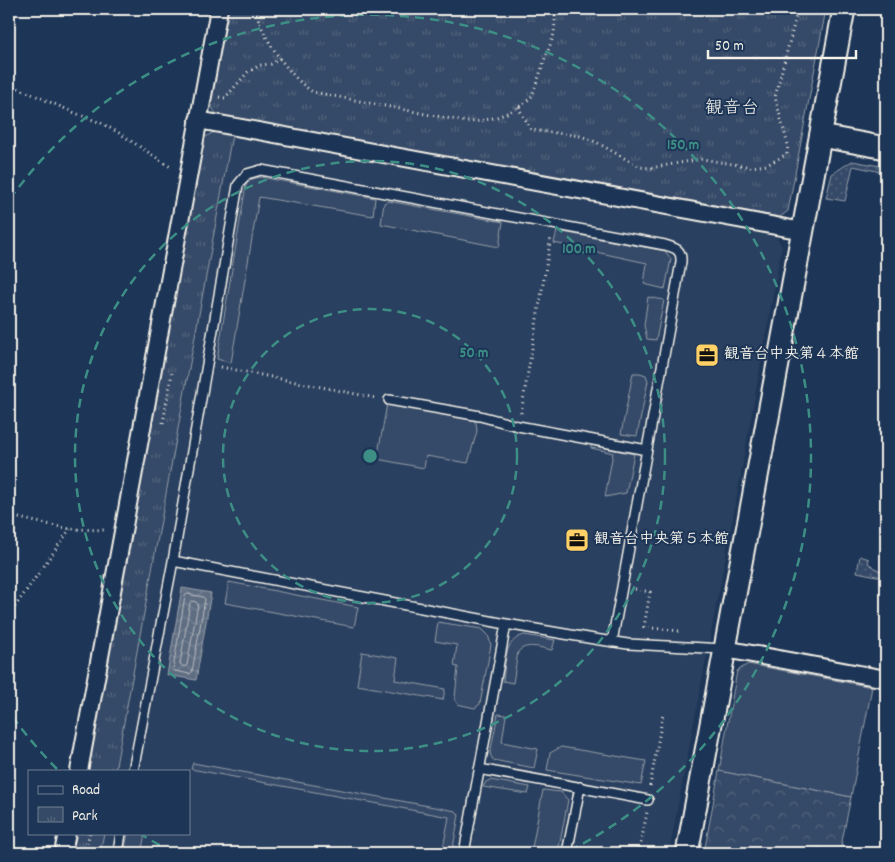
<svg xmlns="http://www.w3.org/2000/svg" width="895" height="862" font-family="Dekko,'Klee One',sans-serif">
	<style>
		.built { fill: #2a4060 }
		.grass { fill: #354a67; stroke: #949ea8 }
		.forest { fill: url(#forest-crowns); stroke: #949ea8 }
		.park { fill: url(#park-tufts); stroke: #949ea8 }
		.garden { fill: url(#garden-dots); stroke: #949ea8 }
		.water { fill: url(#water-waves); stroke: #9aa2ab }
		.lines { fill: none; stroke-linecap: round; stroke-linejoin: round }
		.shore { stroke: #b8bcbf; stroke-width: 1 }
		.service-casing { stroke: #f4f1e8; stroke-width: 12 }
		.minor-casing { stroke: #f4f1e8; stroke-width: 20 }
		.tertiary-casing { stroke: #f4f1e8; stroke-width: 25 }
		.path { stroke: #f4f1e8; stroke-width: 3; stroke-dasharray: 1 4; stroke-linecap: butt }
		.service { stroke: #1d3557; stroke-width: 9 }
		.minor { stroke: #1d3557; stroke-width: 16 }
		.tertiary { stroke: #1d3557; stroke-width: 21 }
		.ring { fill: none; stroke: #3d8f86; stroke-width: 2.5; stroke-dasharray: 9 6 }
		.labels { text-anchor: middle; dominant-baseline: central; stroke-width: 4; stroke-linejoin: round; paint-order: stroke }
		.poi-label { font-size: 15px; font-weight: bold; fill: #f4f1e8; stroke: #1d3557; text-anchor: start }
		.quarter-label { font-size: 18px; fill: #f4f1e8; stroke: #1d3557 }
		.centre { fill: #3d8f86; stroke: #1d3557; stroke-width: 2.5 }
		.ring-label { font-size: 15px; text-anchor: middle; font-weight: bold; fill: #3d8f86; stroke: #1d3557; stroke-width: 4; stroke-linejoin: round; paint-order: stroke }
	</style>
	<defs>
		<pattern id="forest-crowns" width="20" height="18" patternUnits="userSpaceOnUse" patternTransform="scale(1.25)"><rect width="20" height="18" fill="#354a67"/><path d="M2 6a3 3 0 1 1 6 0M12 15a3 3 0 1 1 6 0" fill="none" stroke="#53657d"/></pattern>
		<pattern id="park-tufts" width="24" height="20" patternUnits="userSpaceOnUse" patternTransform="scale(1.25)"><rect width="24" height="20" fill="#354a67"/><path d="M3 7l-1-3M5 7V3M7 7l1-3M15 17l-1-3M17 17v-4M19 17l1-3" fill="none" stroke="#53657d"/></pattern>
		<pattern id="garden-dots" width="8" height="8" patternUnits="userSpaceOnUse" patternTransform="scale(1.25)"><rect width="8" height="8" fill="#354a67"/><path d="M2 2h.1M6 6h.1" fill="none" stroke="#53657d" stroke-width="1.8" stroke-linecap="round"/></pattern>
		<pattern id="water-waves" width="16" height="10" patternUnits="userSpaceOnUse" patternTransform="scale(1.25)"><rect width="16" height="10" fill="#5e6d82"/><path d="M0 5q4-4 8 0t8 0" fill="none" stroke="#768294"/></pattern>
	</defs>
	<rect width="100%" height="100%" fill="#1d3557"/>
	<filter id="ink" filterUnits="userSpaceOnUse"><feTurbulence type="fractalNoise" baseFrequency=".02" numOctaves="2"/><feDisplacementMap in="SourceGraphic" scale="10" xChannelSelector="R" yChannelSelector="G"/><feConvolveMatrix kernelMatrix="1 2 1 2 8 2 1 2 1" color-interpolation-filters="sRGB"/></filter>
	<g filter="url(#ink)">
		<path class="built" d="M232,135L776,236L782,246L733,518L669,853H100L104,833H189V771H115Z"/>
		<path class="grass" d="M260,177L375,198L373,216L259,197L231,363L217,359L246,185L252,179Z
			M388,201L503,222L499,247L381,224L384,203Z
			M557,231L665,251L671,259L665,289L644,284L647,263L554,243Z
			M648,297L664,300L656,340L647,339L644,325Z
			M633,373H640L646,375L648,381L637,436L621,434Z
			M387,404L472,419L476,423L477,431L468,463L426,456L424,468L377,459Z
			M591,445L634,454L626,493L605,497L613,453L591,448Z
			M229,582L358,607L354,627L225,603Z
			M438,622L482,629L488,635L491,645L480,704L475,708L457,704L455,698L458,667L454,666L457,645L435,641Z
			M524,635L555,640L552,650C541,648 526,642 518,652L513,683L503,681C506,662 503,641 524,635Z
			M362,652L398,658L395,680L445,689L443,700L357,685Z
			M748,664L872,687L851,797L719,771L737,671Z
			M498,714L506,715L502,742L538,749L534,768L493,760L490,754Z
			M561,747L646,761L641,785L547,770L550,753Z
			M193,763L456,811L459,815L452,853H442L449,817L191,769Z
			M490,780L530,787L528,794L483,787L486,782Z
			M543,790L561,792L568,800L558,853H531Z
			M128,833H145L142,849L125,848Z"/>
		<path class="forest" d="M719,771L851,797L841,846L886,853H704Z"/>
		<path class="park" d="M227,9H826L788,211L780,217L217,115L208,102Z
			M215,131L232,135L115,771H87L204,138Z
			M76,833H104L100,853H72Z"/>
		<path class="garden" d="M852,161L886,167V173L853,166L845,201L826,198L832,174Z
			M860,556L869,559L868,563L878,570L886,572V578L857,572Z"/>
		<path class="water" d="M182,588L211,593L196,680L167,675Z"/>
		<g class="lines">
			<path class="shore" d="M188,594L203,597L205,599L192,672L190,674L175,671L173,669L185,596Z
				M192,601L196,602L198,604L187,665L184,667L180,664L190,603Z"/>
			<g class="service-casing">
				<path id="service" d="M389,400L480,416L518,426L647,450
					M173,561L506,624L594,639L628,644L725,649
					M479,769L648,800
					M133,771L173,561L238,185L247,174L261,170L665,245C676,248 682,250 681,262L612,642
					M118,853L121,833
					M464,853L506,624
					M567,853L580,787"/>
			</g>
			<g class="minor-casing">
				<path id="minor" d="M198,120L803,231
					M725,649L886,679
					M79,771L219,9
					M63,853L67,833"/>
			</g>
			<g class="tertiary-casing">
				<path id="tertiary" d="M821,136L886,148
					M687,853L844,9"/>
			</g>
			<path class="path" d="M256,9C259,34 292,80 313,92L467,122C488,122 518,112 532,96L554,34L556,9
				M9,84L75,113L101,123L119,133L172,168
				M219,97L225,98L248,72L260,65L271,64L281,58
				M518,107L531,130L581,136L596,142L640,167L651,168L702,159L751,167L767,165L787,154L788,145L775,97L798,9
				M221,367L376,398
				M521,413L551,237
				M163,423L172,373
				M9,516L70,529L107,530
				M635,589L650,592L644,627L679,631
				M9,615L70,529
				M650,786L663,714
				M84,853L90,833
				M639,853L647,812"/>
			<use href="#service" class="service"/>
			<use href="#minor" class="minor"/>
			<use href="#tertiary" class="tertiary"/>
		</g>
	</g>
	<g class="ring">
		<circle cx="370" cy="456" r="147"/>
		<circle cx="370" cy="456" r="295"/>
		<path d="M173 852A442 442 0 0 1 142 835M57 769A442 442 0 0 1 10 713M10 199A442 442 0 1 1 567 852"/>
	</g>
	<defs>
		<g id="office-square" transform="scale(1.25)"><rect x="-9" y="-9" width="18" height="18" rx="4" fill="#ffd166" stroke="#1d3557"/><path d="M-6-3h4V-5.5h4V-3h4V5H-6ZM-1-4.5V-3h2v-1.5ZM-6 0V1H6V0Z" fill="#111"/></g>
	</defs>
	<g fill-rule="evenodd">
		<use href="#office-square" x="707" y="355"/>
		<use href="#office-square" x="577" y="540"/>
	</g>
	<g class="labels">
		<g class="poi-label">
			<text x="724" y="355">観音台中央第４本館</text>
			<text x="594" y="540">観音台中央第５本館</text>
		</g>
		<g class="quarter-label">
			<text x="732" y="109">観音台</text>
		</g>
	</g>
	<circle cx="370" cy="456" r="8" class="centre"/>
	<g class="ring-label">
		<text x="683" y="149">150 m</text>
		<text x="579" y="253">100 m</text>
		<text x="474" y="357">50 m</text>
	</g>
	<rect width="895" height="862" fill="none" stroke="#1d3557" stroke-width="30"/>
	<rect x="15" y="15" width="865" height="832" fill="none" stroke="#f4f1e8" stroke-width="2" filter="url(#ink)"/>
	<rect x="28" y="770" width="162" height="65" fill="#1d3557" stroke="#738091"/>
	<rect x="38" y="786" width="25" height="8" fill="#1d3557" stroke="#738091"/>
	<text x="72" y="794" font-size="15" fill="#f4f1e8">Road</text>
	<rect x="38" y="807" width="25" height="15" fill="url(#park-tufts)" stroke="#738091"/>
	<text x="72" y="820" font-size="15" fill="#f4f1e8">Park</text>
	<path d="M708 50v8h148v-8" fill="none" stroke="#f4f1e8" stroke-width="2.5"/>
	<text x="715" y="50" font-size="15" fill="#f4f1e8" stroke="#1d3557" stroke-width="4" paint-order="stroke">50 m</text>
</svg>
